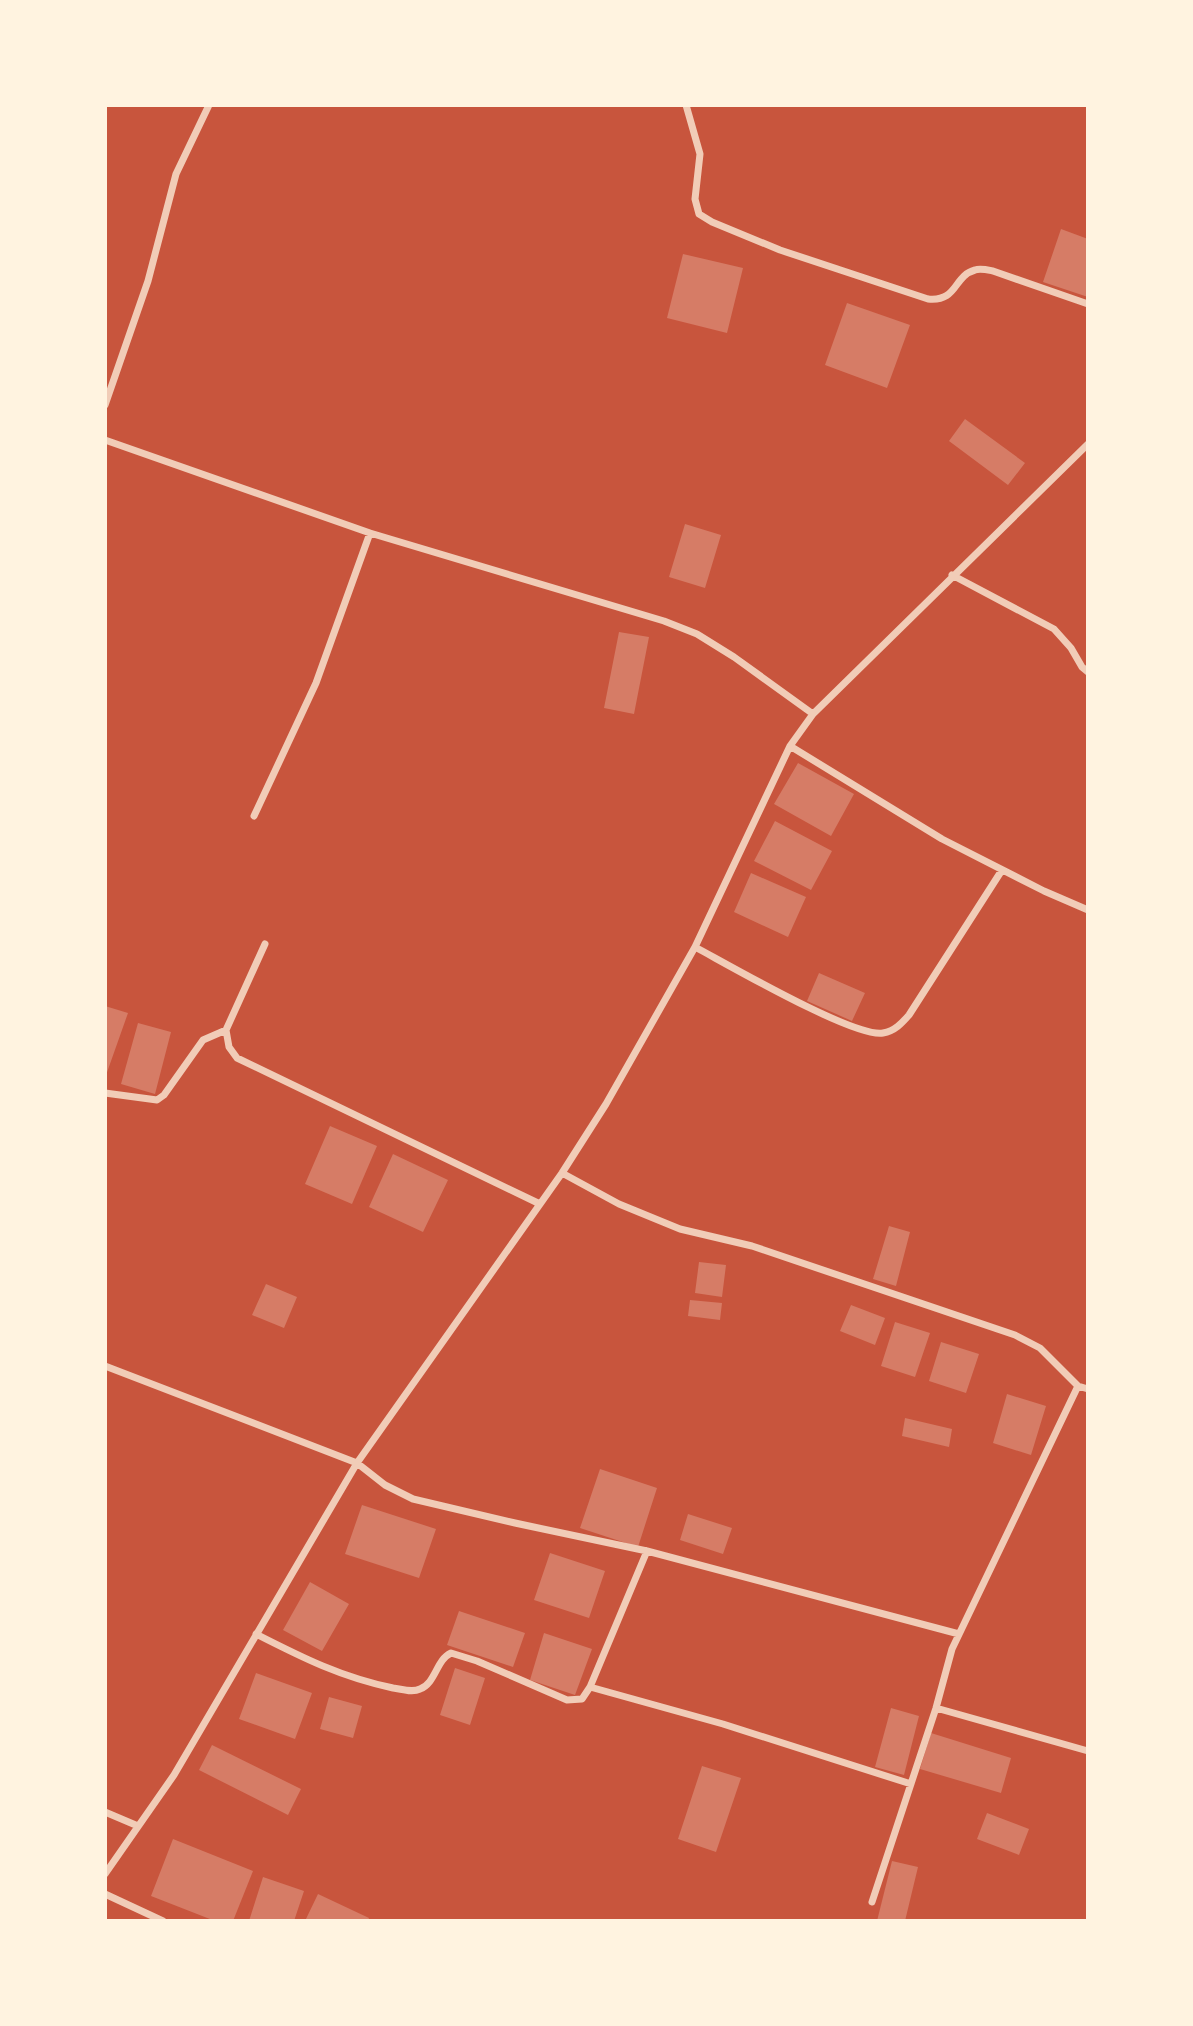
<svg xmlns="http://www.w3.org/2000/svg" width="1193" height="2026" font-family="'Roboto Condensed',sans-serif">
	<style>
		.building { fill: #d67c66 }
		.lines { fill: none; stroke-linecap: round; stroke-linejoin: round }
		.minor { stroke: #f1ccb7; stroke-width: 7 }
	</style>
	<rect width="100%" height="100%" fill="#c8553d"/>
	<path class="building" d="M1061,229L1088,239V297L1043,282Z
		M683,254L743,268L727,333L667,318Z
		M847,303L910,325L887,388L825,365Z
		M965,419L1025,463L1008,485L949,441Z
		M685,524L721,535L705,588L669,577Z
		M619,632L649,637L634,714L604,708Z
		M798,763L854,794L831,836L774,804Z
		M775,821L832,851L811,890L754,861Z
		M751,873L806,897L788,937L734,912Z
		M819,973L865,993L852,1021L807,1001Z
		M105,1006L128,1013L105,1078Z
		M138,1023L171,1032L155,1094L121,1084Z
		M330,1126L377,1146L352,1204L305,1184Z
		M393,1154L448,1180L423,1232L369,1207Z
		M889,1226L910,1232L896,1286L873,1279Z
		M699,1262L726,1265L722,1297L695,1293Z
		M266,1284L297,1297L284,1328L252,1315Z
		M690,1300L722,1303L720,1320L688,1316Z
		M851,1305L885,1318L875,1345L840,1331Z
		M895,1322L930,1333L915,1377L881,1366Z
		M941,1342L979,1354L966,1393L929,1381Z
		M1007,1394L1046,1406L1031,1455L993,1443Z
		M905,1418L952,1429L949,1447L902,1436Z
		M600,1469L657,1488L638,1547L580,1528Z
		M362,1505L436,1529L419,1578L345,1554Z
		M688,1514L732,1528L723,1554L680,1540Z
		M550,1553L605,1571L589,1618L534,1600Z
		M310,1582L349,1604L322,1651L283,1630Z
		M459,1611L525,1633L513,1667L447,1645Z
		M544,1633L592,1649L575,1695L530,1680Z
		M455,1668L485,1678L470,1725L440,1715Z
		M256,1673L312,1693L295,1739L239,1719Z
		M329,1697L362,1706L353,1738L320,1729Z
		M891,1708L919,1716L904,1775L875,1767Z
		M931,1733L1011,1758L1001,1793L920,1769Z
		M212,1745L301,1789L288,1815L199,1770Z
		M702,1766L741,1778L716,1852L678,1839Z
		M987,1813L1029,1829L1019,1855L977,1839Z
		M173,1839L253,1871L233,1921H215L151,1896Z
		M892,1861L918,1867L905,1921H877Z
		M263,1877L304,1891L294,1921H249Z
		M318,1894L369,1918L368,1921H305Z"/>
	<g class="lines">
		<path class="minor" d="M686,105L700,154L695,199L699,214L712,222L780,250L928,299C958,302 953,276 975,270C980,268 988,270 993,271L1088,304
			M105,405L148,281L176,174L209,105
			M105,440L370,533L664,621L697,634L734,657L813,714
			M952,575L1054,629L1071,648L1082,667L1088,672
			M790,746L942,839L1044,891L1088,910
			M254,816L316,683L370,533
			M265,944L226,1030L229,1047L237,1058L540,1204
			M695,947C727,964 854,1038 883,1033C895,1031 902,1023 909,1015L1002,870
			M105,1093L157,1100L164,1095L203,1040L226,1030
			M562,1173L619,1204L680,1229L752,1246L1015,1335L1040,1348L1078,1386L1088,1389
			M105,1366L357,1463L385,1485L413,1499L515,1523L647,1551L959,1634
			M256,1634C303,1658 341,1677 393,1688C402,1689 412,1693 420,1689C436,1683 436,1660 451,1653L477,1661L567,1700L582,1699L590,1687L647,1551
			M590,1687L723,1724L911,1784
			M936,1708L1088,1751
			M105,1812L138,1826
			M105,1874L174,1775L357,1463L562,1173L606,1104L695,947L790,746L813,714L1088,444
			M105,1894L163,1921
			M872,1902L936,1708L952,1649L1078,1386"/>
	</g>
	<rect width="1193" height="2026" fill="none" stroke="#fff3e0" stroke-width="214"/>
</svg>
